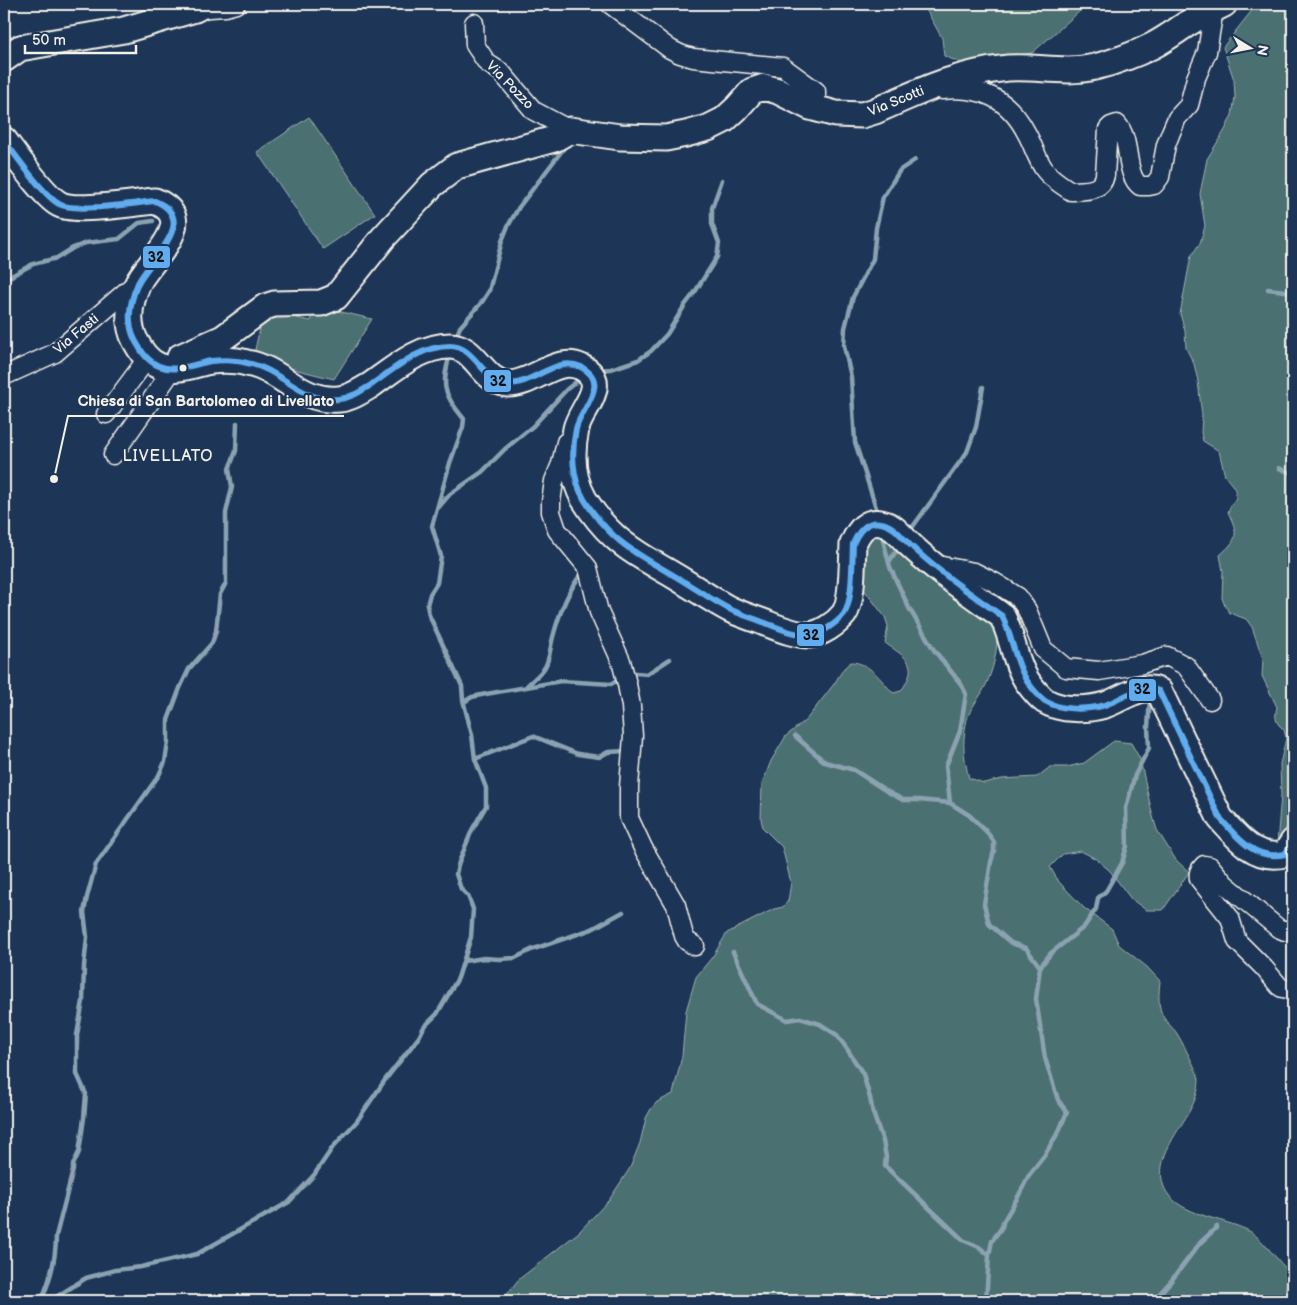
<svg xmlns="http://www.w3.org/2000/svg" width="1297" height="1305" font-family="'Balsamiq Sans',sans-serif">
	<style>
		.green { fill: #4c7072; stroke: #a0b0ad }
		.lines { fill: none; stroke-linecap: round; stroke-linejoin: round }
		.stream { stroke: #8ba3b1; stroke-width: 4.5 }
		.street-casing { stroke: #f4f1e8; stroke-width: 21 }
		.secondary-casing { stroke: #f4f1e8; stroke-width: 29 }
		.street { stroke: #1d3557; stroke-width: 18 }
		.secondary { stroke: #1d3557; stroke-width: 25 }
		.bus-1-casing { stroke: #1d3557; stroke-width: 10 }
		.bus-1 { stroke: #60acee; stroke-width: 6 }
		.bus-dot { fill: #f4f1e8; stroke: #1d3557; stroke-width: 2 }
		.labels { text-anchor: middle; dominant-baseline: central; stroke-width: 4.5; stroke-linejoin: round; paint-order: stroke }
		.street-label { font-size: 14px; fill: #f4f1e8; stroke: #1d3557 }
		.quarter-label { font-size: 16px; letter-spacing: 1px; fill: #f4f1e8; stroke: #1d3557 }
		.leader { fill: none; stroke: #f4f1e8; stroke-width: 2 }
		.callout-dot { fill: #f4f1e8; stroke: #1d3557; stroke-width: 2 }
		.callout-label { font-size: 15px; text-anchor: middle; font-weight: bold; fill: #f4f1e8; stroke: #1d3557; stroke-width: 4.5; stroke-linejoin: round; paint-order: stroke }
		.line-badge { stroke: #1d3557; stroke-width: 2 }
		.pale-badge-label { font-size: 14px; text-anchor: middle; font-weight: bold; fill: #111 }
	</style>
	<rect width="100%" height="100%" fill="#1d3557"/>
	<filter id="ink" filterUnits="userSpaceOnUse"><feTurbulence type="fractalNoise" baseFrequency=".02" numOctaves="2"/><feDisplacementMap in="SourceGraphic" scale="10" xChannelSelector="R" yChannelSelector="G"/><feConvolveMatrix kernelMatrix="1 2 1 2 8 2 1 2 1" color-interpolation-filters="sRGB"/></filter>
	<g filter="url(#ink)">
		<path class="green" d="M923,4H1088L1032,53L961,63L944,56L942,38Z
			M1257,4H1293V816L1277,844L1281,795L1280,764L1286,738L1284,730C1276,723 1274,718 1277,707L1262,676L1263,659L1252,627L1246,619L1230,613L1225,606L1222,598L1223,571L1220,555C1238,539 1239,535 1228,512L1231,505L1236,498V490L1225,476L1219,451L1203,441L1201,433L1202,416L1198,381L1194,364L1186,348L1185,331L1180,314L1191,256L1200,243L1205,226L1200,194L1207,159L1225,130L1232,115L1235,97L1234,80L1223,47Z
			M309,117L375,214L323,249L257,152Z
			M324,308L372,319L334,379L253,359L262,318L274,313L311,321L314,310Z
			M879,534L895,542L993,620C995,626 997,632 997,638C997,656 991,678 981,694C975,704 968,712 966,724C962,743 964,760 969,778L984,783L1002,779L1037,777L1050,767H1067L1084,763L1114,741L1131,743L1140,759L1152,813L1157,830L1176,860L1189,872L1163,910H1146L1131,899L1110,871L1096,859L1081,851L1063,854L1050,867L1059,882L1084,908L1112,929L1119,945L1147,967L1160,981C1159,992 1157,1007 1164,1018C1167,1023 1172,1027 1176,1032C1183,1043 1188,1054 1194,1066C1195,1070 1199,1075 1199,1080C1199,1110 1167,1136 1162,1166C1155,1216 1221,1215 1251,1232C1262,1239 1280,1263 1290,1273L1282,1301H502L518,1280L579,1232L609,1200L630,1168L640,1143L646,1118L651,1109L657,1102L673,1094L682,1056L686,1011L696,977L713,956L727,933L774,909L783,907L788,901L791,883L782,847L763,828L761,819L762,784L771,761L786,736L806,720L834,684L844,668L851,662C869,662 881,680 893,693L901,691C920,664 907,658 885,643L888,626L885,617L863,588V552L870,536Z"/>
		<g class="lines">
			<path class="stream" d="M4,280L33,264L57,258L73,248L86,243L119,239L139,223L153,221
				M1268,289L1293,292
				M455,340L460,327L482,302L489,291L502,241L508,226L519,207L567,144
				M597,370L611,369L638,360L651,351L667,334L685,305L695,292L717,257L719,243L712,224V208L722,180
				M1279,468L1293,474
				M438,508L450,494L482,472L505,449L533,426L567,389L581,378
				M878,514L855,442L851,377L844,346L845,328L853,297L873,259L876,228L883,197L900,170L915,160
				M881,532L890,567L909,608L934,650L961,684L966,694L960,731L946,766L950,803L969,815L986,831L994,842V851L991,862L984,904L989,924L1011,943L1026,948L1040,967L1036,999L1045,1058L1058,1100L1067,1112L1059,1131L1044,1156L1029,1175L1019,1195L1003,1222L1002,1227L992,1241L989,1255L986,1301
				M909,532L967,452L976,427L983,387
				M889,562L900,545
				M629,676L636,673L647,674L670,659
				M526,687C532,680 540,675 545,667C550,658 550,648 553,637C559,614 567,592 582,573
				M464,702L472,697L486,694L561,681L611,684L622,678
				M795,736L825,762L854,770L888,792L903,800H919L950,803
				M475,759L533,736L578,754L599,757L608,752L626,751
				M733,952L757,1004L787,1020L800,1018L820,1024L837,1035L847,1049L863,1074L870,1098L873,1113L883,1141L886,1157L885,1166L963,1240L979,1247L989,1255
				M464,961L484,958L499,959L515,958L531,950L592,929L623,912
				M1040,967L1051,953L1084,927L1096,909L1098,898L1106,891L1122,863L1127,846L1126,808L1135,775L1149,748L1148,727L1150,698
				M41,1301C50,1281 56,1258 56,1236L73,1170V1165L79,1152L84,1118L86,1094L77,1074V1035L83,1001L84,966L87,937L84,912L87,897L96,864L159,775L165,762L168,742V720L180,688L189,669L212,643L216,631L220,594L226,583V513L232,487L229,469L236,451L237,423
				M50,1301L86,1278L115,1270L141,1267L197,1254L289,1202L314,1175L333,1147L357,1121L385,1080L419,1037L424,1027L437,1014L458,978L471,937L473,909L468,896L461,889L456,874L459,862L472,830L486,806V788L475,759L472,735L463,700L462,686L429,615L427,605L430,594L437,583L441,556L432,526L450,463L463,427L464,419C443,393 441,387 450,354
				M1153,1301L1171,1281L1200,1243L1217,1227"/>
			<g class="street-casing">
				<path id="street" d="M610,4L670,49L680,54L693,58L783,67L816,91V101L810,107
					M195,9L225,7L236,4
					M474,23L475,45L487,63L501,72L534,111L570,130
					M942,90C981,86 1009,98 1027,134C1033,145 1037,159 1044,169C1050,178 1063,186 1071,191C1085,190 1102,192 1105,175L1108,129L1111,126L1117,124C1132,140 1124,174 1140,186H1149L1154,185L1160,177L1166,145L1171,132L1177,118L1189,105L1196,78L1207,52L1214,9
					M4,376L55,353L137,282
					M106,414L147,359
					M566,442L561,464L554,481L551,502V512L557,530L588,568L599,612L621,661L627,684L631,706L633,736L629,787V818L643,848L676,905L684,936L687,941L695,946
					M113,455L173,369
					M937,565L974,572L994,582L1018,597L1027,610L1043,649L1066,668L1099,671L1142,664L1167,656L1186,666L1210,700
					M1293,928L1285,931L1278,928L1225,884L1210,866L1204,865C1199,870 1198,873 1199,879L1230,918L1237,941L1264,968L1279,986L1282,988L1293,990"/>
			</g>
			<g class="secondary-casing">
				<path id="secondary" d="M4,59L20,48L124,30L195,9L204,4
					M4,140C16,156 44,196 59,204C74,213 135,203 155,201C201,220 149,260 138,283C130,301 126,322 135,340C141,351 147,361 159,366C176,373 194,364 211,361C222,360 236,360 247,363C282,369 300,403 339,399C351,398 361,391 371,385C395,368 420,346 450,346C476,346 482,382 508,384C533,385 556,355 581,367C612,383 580,409 576,429C571,452 572,478 584,499C592,512 602,525 614,536C631,552 653,563 673,575C692,586 710,599 729,609C742,615 756,619 768,624C781,629 795,635 809,635C821,634 836,624 844,614C853,601 852,561 853,544C858,532 866,520 881,523C893,525 900,535 908,543C937,571 970,593 1002,616C1013,637 1014,661 1027,681C1032,688 1038,696 1045,701C1061,711 1088,710 1105,705C1123,699 1140,683 1159,691L1220,818C1237,838 1256,861 1285,854L1293,842
					M180,357L223,338L265,307L274,304L321,303L336,297L383,238L432,185L457,166L554,139L570,130L620,137L666,138L686,134L708,128L724,120L737,108L752,91L764,87L778,91L810,107L836,114L862,115L875,111C920,91 958,73 1008,68C1038,66 1065,74 1095,67C1114,62 1134,55 1152,46C1164,40 1176,31 1187,24C1199,16 1212,10 1224,4"/>
			</g>
			<use href="#street" class="street"/>
			<use href="#secondary" class="secondary"/>
			<g class="bus-1-casing">
				<path id="bus-1" d="M4,140C16,156 44,196 59,204C74,213 135,203 155,201C201,220 149,260 138,283C130,301 126,322 135,340C141,351 147,361 159,366C176,373 194,364 211,361C222,360 236,360 247,363C282,369 300,403 339,399C351,398 361,391 371,385C395,368 420,346 450,346C476,346 482,382 508,384C533,385 556,355 581,367C612,383 580,409 576,429C571,452 572,478 584,499C592,512 602,525 614,536C631,552 653,563 673,575C692,586 710,599 729,609C742,615 756,619 768,624C781,629 795,635 809,635C821,634 836,624 844,614C853,601 852,561 853,544C858,532 866,520 881,523C893,525 900,535 908,543C937,571 970,593 1002,616C1013,637 1014,661 1027,681C1032,688 1038,696 1045,701C1061,711 1088,710 1105,705C1123,699 1140,683 1159,691L1220,818C1237,838 1256,861 1285,854L1293,842"/>
			</g>
			<use href="#bus-1" class="bus-1"/>
		</g>
	</g>
	<circle class="bus-dot" cx="183" cy="368" r="4.5"/>
	<g class="labels">
		<g class="street-label">
			<text transform="translate(510 85) rotate(46)">Via Pozzo</text>
			<text transform="translate(896 101) rotate(-22)">Via Scotti</text>
			<text transform="translate(76 334) rotate(-40)">Via Fasti</text>
		</g>
		<g class="quarter-label">
			<text x="168" y="456">LIVELLATO</text>
		</g>
	</g>
	<path class="leader" d="M54 479L68 416H344"/>
	<circle class="callout-dot" cx="54" cy="479" r="5"/>
	<g class="callout-label">
		<text x="206" y="406">Chiesa di San Bartolomeo di Livellato</text>
	</g>
	<g class="line-badge">
		<rect x="142" y="245" width="29" height="24" rx="5" fill="#60acee"/>
		<rect x="483" y="369" width="29" height="24" rx="5" fill="#60acee"/>
		<rect x="796" y="623" width="29" height="24" rx="5" fill="#60acee"/>
		<rect x="1128" y="678" width="29" height="24" rx="5" fill="#60acee"/>
	</g>
	<g class="pale-badge-label">
		<text x="156" y="262">32</text>
		<text x="498" y="386">32</text>
		<text x="811" y="640">32</text>
		<text x="1142" y="694">32</text>
	</g>
	<rect width="1297" height="1305" fill="none" stroke="#1d3557" stroke-width="20"/>
	<rect x="10" y="10" width="1277" height="1285" fill="none" stroke="#f4f1e8" stroke-width="2" filter="url(#ink)"/>
	<g transform="translate(1250 48) rotate(100)" stroke="#1d3557" stroke-width="4" paint-order="stroke">
	<path d="M0-4L9 19L0 12L-9 19Z" fill="#f4f1e8"/>
	<text y="-8" font-size="14" font-weight="bold" text-anchor="middle" fill="#f4f1e8">N</text>
	</g>
	<path d="M25 45v8h111v-8" fill="none" stroke="#f4f1e8" stroke-width="2.5"/>
	<text x="32" y="45" font-size="15" fill="#f4f1e8" stroke="#1d3557" stroke-width="4" paint-order="stroke">50 m</text>
</svg>
